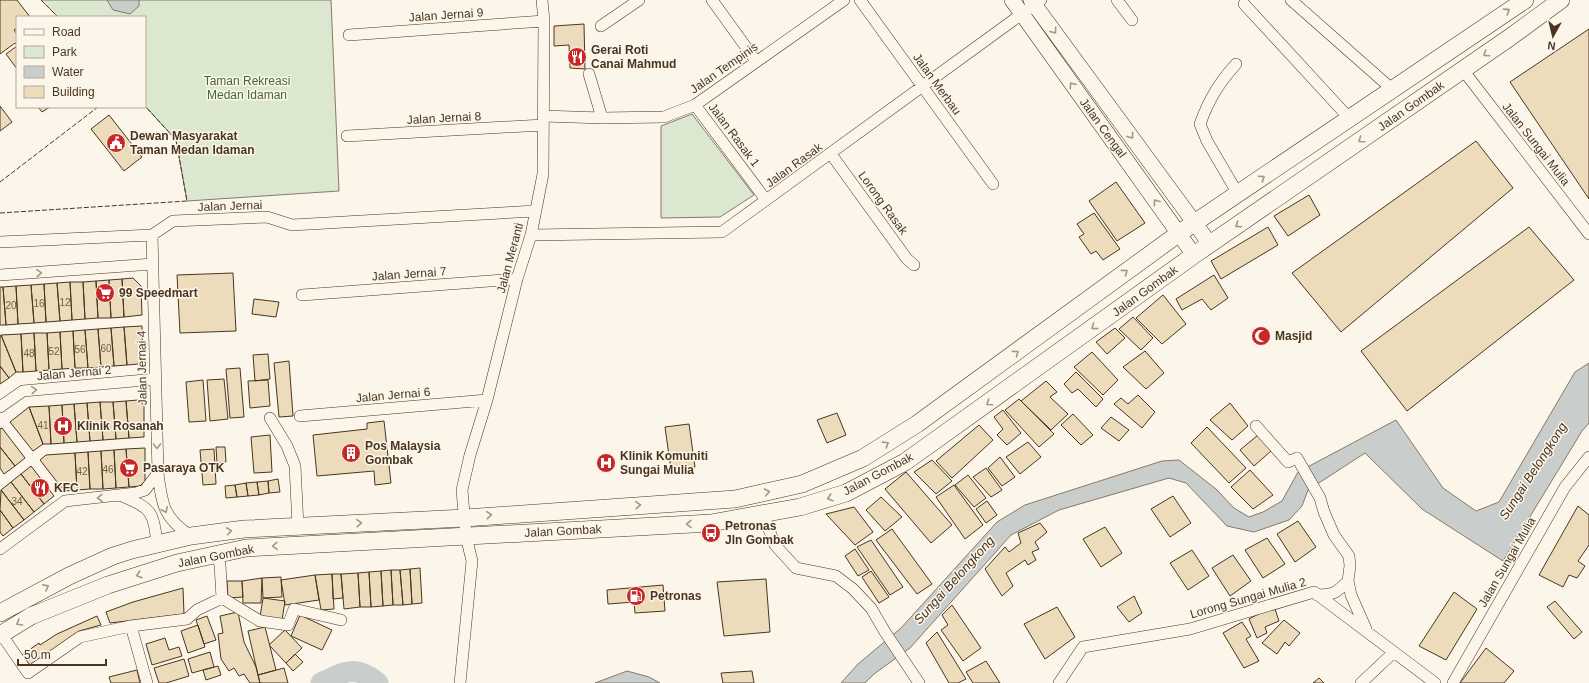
<svg xmlns="http://www.w3.org/2000/svg" width="1589" height="683" font-family="Arial,sans-serif">
	<style>
		.green { fill: #dce7d0; stroke: #887966 }
		.water { fill: #c9cecd; stroke: #887966 }
		.lines { fill: none; stroke-linecap: round; stroke-linejoin: round }
		.river { stroke: #c9cecd; stroke-width: 21 }
		.building { fill: #ecdcbc; stroke: #4a3520 }
		.street-casing { stroke: #4a3520; stroke-width: 12 }
		.secondary-casing { stroke: #4a3520; stroke-width: 16 }
		.primary-casing { stroke: #4a3520; stroke-width: 18 }
		.street { stroke: #fbf6e9; stroke-width: 11 }
		.secondary { stroke: #fbf6e9; stroke-width: 15 }
		.primary { stroke: #fbf6e9; stroke-width: 17 }
		.fence { stroke: #4a3520; stroke-width: 1; stroke-dasharray: 5 2; stroke-linecap: butt }
		.oneway { stroke: #a29684 }
		.labels { text-anchor: middle; dominant-baseline: central; stroke-width: 3; stroke-linejoin: round; paint-order: stroke }
		.number-label { font-size: 10px; fill: #725f47 }
		.street-label { font-size: 12px; fill: #4a3520; stroke: #fbf6e9 }
		.poi-label { font-size: 12px; font-weight: bold; fill: #4a3520; stroke: #fbf6e9; text-anchor: start }
		.park-label { font-size: 12px; fill: #436837; stroke: #fbf6e9 }
		.water-label { font-size: 13px; font-style: italic; fill: #4a3520; stroke: #fbf6e9 }
	</style>
	<rect width="100%" height="100%" fill="#fbf6e9"/>
	<path class="green" d="M41,0H331L339,191L187,201L176,140L145,106V17H58Z
		M692,114L754,195L720,217L661,218V126Z"/>
	<path class="water" d="M107,0H139V6L130,14L113,10Z
		M1589,363V423L1582,431L1503,561L1422,509L1365,453L1308,490L1302,506L1289,520L1254,532L1227,526L1186,483L1169,478L1059,510L1011,535L910,648L874,674L865,683H841L858,664L901,628L997,522L1025,505L1162,461L1179,460L1216,489L1234,508L1249,517L1263,512L1282,501L1298,472L1396,420L1443,488L1476,511L1499,502L1575,372Z
		M627,671L649,677L660,683H595Z"/>
	<g class="lines">
		<path class="river" d="M321,683C343,672 356,664 378,683"/>
	</g>
	<path class="building" d="M0,0H17L30,17H17V28L14,30L17,34V45L15,43L0,54Z
		M584,24L585,69L570,68L569,45L554,46V26Z
		M1589,29V199L1510,82Z
		M17,46V69L6,54Z
		M0,106L12,122L0,131Z
		M38,107H50L42,112Z
		M109,115L142,157L124,171L91,129Z
		M1476,141L1513,188L1341,332L1292,273Z
		M1116,182L1145,223L1117,241L1089,201Z
		M1309,195L1320,215L1288,236L1274,216Z
		M1094,213L1120,249L1103,260L1096,251L1091,254L1079,237L1084,234L1077,224Z
		M1268,227L1278,245L1221,279L1211,261Z
		M1529,227L1574,280L1407,411L1361,351Z
		M233,273L236,331L180,333L177,275Z
		M1214,275L1228,298L1211,310L1202,299L1182,310L1176,299Z
		M133,278L141,286L142,315L124,317L122,279Z
		M122,279L124,317L111,318L109,280Z
		M109,280L111,318H98L96,281Z
		M96,281L98,318L85,319L83,282Z
		M70,282L72,320L60,321L57,283Z
		M70,282H83L85,319L72,320Z
		M57,283L60,321L46,322L44,284Z
		M44,284L46,322L34,323L31,285Z
		M31,285L34,323L18,324L16,286Z
		M16,286L18,324L6,325L3,287Z
		M0,287H3L6,325H0Z
		M1163,295L1186,324L1162,344L1136,318Z
		M254,299L279,302L276,317L252,314Z
		M1133,317L1153,338L1141,350L1119,329Z
		M142,326L143,359L138,364L127,365L124,327Z
		M124,327L127,365L114,366L111,328Z
		M111,328L114,366L101,367L98,329Z
		M1115,328L1125,338L1107,354L1096,342Z
		M98,329L101,367L88,368L85,330Z
		M85,330L88,368H75L73,331Z
		M73,331L75,368L62,369L60,332Z
		M60,332L62,369L49,370L47,333Z
		M34,333L36,371L23,372L21,334Z
		M34,333H47L49,370L36,371Z
		M21,334L23,372H16L1,335Z
		M1,335L16,372L9,378L0,366V337Z
		M1145,351L1164,373L1146,389L1123,367Z
		M1092,352L1118,380L1103,395L1074,367Z
		M268,354L270,379L255,381L253,355Z
		M289,361L293,416L279,417L274,363Z
		M0,366L9,378L0,384Z
		M240,368L244,417L230,418L226,369Z
		M1076,372L1103,399L1096,407L1078,389L1072,393L1064,384Z
		M224,379L228,419L210,421L207,380Z
		M203,380L206,421L189,422L186,382Z
		M268,380L270,406L250,408L248,381Z
		M1046,381L1057,392L1050,397L1068,414L1051,430L1021,401Z
		M1138,395L1155,412L1142,428L1114,404L1121,398L1128,404Z
		M1019,399L1054,434L1039,447L1005,410Z
		M138,400L144,405V437L129,438L126,401Z
		M126,401L129,438L116,439L113,402Z
		M100,402L103,440L90,441L87,403Z
		M100,402H113L116,439L103,440Z
		M87,403L90,441L77,442L74,404Z
		M1230,403L1248,426L1232,440L1210,420Z
		M74,404L77,442L64,443L62,405Z
		M62,405L64,443L51,444L49,406Z
		M49,406L51,444H43L29,407Z
		M29,407L43,444L33,451L10,422Z
		M1003,410L1021,433L1007,445L997,435L1003,429L994,417Z
		M837,413L846,435L827,443L817,420Z
		M1073,414L1093,435L1081,445L1061,425Z
		M1111,417L1129,430L1119,441L1101,428Z
		M384,421L391,483L375,485L374,471L317,476L313,435L367,429V423Z
		M689,424L695,467L671,470L665,427Z
		M979,425L993,440L952,478L936,461Z
		M1207,427L1246,468L1229,483L1191,443Z
		M2,428L25,458L15,466L0,447V429Z
		M270,435L272,472L254,473L251,437Z
		M1258,435L1271,451L1254,466L1240,450Z
		M1028,442L1041,457L1020,474L1006,457Z
		M0,447L15,466L4,474L0,468Z
		M216,447H225L226,462L217,463Z
		M145,448V481L140,486L129,487L126,449Z
		M126,449L129,487L116,488L114,450Z
		M214,449L216,484L203,485L200,450Z
		M114,450L116,488L103,489L101,451Z
		M101,451L103,489H90L88,452Z
		M88,452L90,489L77,490L75,453Z
		M75,453L77,490L64,491L40,460L46,455Z
		M1000,457L1015,477L1002,486L988,468Z
		M932,460L952,481L936,494L914,472Z
		M31,466L54,496L44,504L21,474Z
		M986,468L1002,490L991,497L973,477Z
		M1250,470L1273,495L1253,509L1231,487Z
		M906,472L952,525L931,543L885,489Z
		M21,474L44,504L34,512L11,482Z
		M968,475L986,498L974,507L955,485Z
		M278,479L280,492L269,493L268,481Z
		M268,481L269,493L259,495L257,482Z
		M11,482L34,512L24,520L1,490Z
		M257,482L259,495L248,496L246,483Z
		M246,483L248,496L237,497L235,485Z
		M235,485L237,497L226,498L225,486Z
		M954,485L983,525L965,539L936,497Z
		M1,490L24,520L13,528L0,510Z
		M1173,496L1191,523L1170,537L1151,509Z
		M881,497L902,517L885,531L866,510Z
		M987,501L997,515L986,523L976,509Z
		M1578,506L1589,515V545L1578,561L1585,566L1577,578L1569,575L1563,587L1539,575Z
		M854,507L873,532L855,545L826,514Z
		M0,510L13,528L3,536L0,532Z
		M1298,521L1316,547L1295,562L1277,534Z
		M1040,523L1047,532L1035,542L1039,549L1032,552L1036,560L1028,565L1025,560L1006,573L1013,586L1002,596L985,569L1005,547L1009,552L1021,543L1018,533Z
		M1105,527L1122,553L1101,567L1083,539Z
		M892,529L932,584L917,594L876,540Z
		M1267,538L1285,564L1263,578L1245,550Z
		M871,540L903,587L890,595L857,547Z
		M855,549L869,570L858,576L845,556Z
		M1192,550L1209,576L1188,590L1170,563Z
		M1233,555L1251,581L1230,596L1212,568Z
		M420,568L422,603L412,604L410,569Z
		M410,569L412,604L403,605L400,570Z
		M391,570L393,605L383,606L381,571Z
		M391,570H400L403,605H393Z
		M381,571L383,606L371,607L369,572Z
		M871,571L889,597L879,603L862,577Z
		M369,572L371,607H360L358,573Z
		M358,573L360,607L344,609L341,574Z
		M332,574L334,609L321,610L315,575Z
		M332,574H341L343,598L333,599Z
		M315,575L319,600L285,605L281,580Z
		M281,577L282,597L263,598L262,578Z
		M262,578L261,603H243L242,581Z
		M766,579L770,632L724,636L717,582Z
		M227,581H242L243,597L228,598Z
		M663,585L665,611L635,613L634,602L608,604L607,590Z
		M183,588L184,614L110,623L106,612L133,602Z
		M1454,592L1477,609L1446,660L1419,646Z
		M1134,596L1142,613L1129,622L1117,607Z
		M263,598L285,601L282,620L260,617Z
		M1555,601L1582,632L1574,639L1547,607Z
		M952,605L981,648L963,661L941,630L948,625L942,615Z
		M1274,606L1279,621L1265,627L1267,633L1257,638L1249,619Z
		M1057,607L1075,637L1045,659L1024,624Z
		M238,612L244,642L256,667L260,683H250L244,674L239,676L234,668L229,671L221,659L218,634L223,633L220,616Z
		M300,615L332,630L322,650L291,636Z
		M97,616L101,625L79,631L30,665L22,655L39,643L40,645L57,634Z
		M207,616L216,640L204,644L196,620Z
		M1284,620L1300,633L1289,646L1285,642L1277,654L1262,643Z
		M1242,622L1251,636L1246,639L1259,661L1244,668L1223,633Z
		M198,625L205,647L188,653L181,631Z
		M265,627L276,670L258,675L248,631Z
		M285,630L302,648L286,663L269,645Z
		M937,632L966,679L958,683H949L926,643Z
		M165,638L169,650L179,647L182,656L152,665L146,644Z
		M1486,648L1514,671L1504,683H1460Z
		M210,652L214,667L192,673L188,659Z
		M295,654L303,662L293,671L286,663Z
		M184,659L189,676L166,683H159L154,668Z
		M986,661L1000,683H973L966,672Z
		M218,666L221,675L206,680L203,670Z
		M284,668L288,683H260L258,675Z
		M137,670L140,683H111L109,677Z
		M752,671L754,683H723L721,673Z
		M1319,678L1324,683H1313Z"/>
	<g class="lines">
		<g class="street-casing">
			<path id="street" d="M712,0L756,61
				M860,0L993,184
				M1117,0L1132,20
				M1291,0L1393,90
				M1244,4L1350,119
				M601,26L639,0
				M349,35L544,21
				M1236,64C1219,83 1209,99 1200,124L1207,141L1238,194
				M1463,70L1589,234
				M589,74L602,118L664,117L695,105L844,0
				M695,105L766,200
				M543,116L602,118
				M347,136L543,125
				M831,154L907,259L914,265
				M152,235L158,473C162,504 163,518 191,536
				M531,235L722,232L1041,0
				M0,242L152,235L173,221L267,217L292,225L536,211
				M0,275L153,264
				M302,295L517,279
				M0,407L23,391L156,379
				M300,416L487,400
				M270,418L287,446L295,466L298,526
				M1256,426L1288,462L1297,458L1320,498L1324,512L1334,535L1349,556L1350,566L1348,581L1351,595L1366,629
				M122,496C152,509 153,511 157,543
				M763,514L775,545L796,568L836,576L853,589L871,608L885,632L919,683
				M0,549L65,501L136,493L145,490L158,473
				M217,554L220,565L222,598
				M1317,595C1334,595 1336,593 1348,581
				M131,626L147,683
				M1,634L28,673L80,637L131,626L187,619L197,610L222,598L260,621L288,625L294,609L341,620
				M460,683L472,561L466,536L462,490L470,455L487,400L517,279L531,235L543,174L544,21L542,0
				M1059,683L1083,647L1190,629L1314,592L1435,683
				M1361,683L1394,652
				M1453,683L1565,487L1589,457"/>
		</g>
		<g class="secondary-casing">
			<path id="secondary" d="M1012,0L1194,255
				M1031,0L1210,244"/>
		</g>
		<g class="primary-casing">
			<path id="primary" d="M0,613L69,576L113,556L132,550L191,536L244,529L465,518L735,499L802,484L863,458L917,424L1178,234L1525,0
				M0,635L31,616L108,585L177,563L246,548L711,523L800,507L846,493L905,462L1194,255L1509,38L1561,0"/>
		</g>
		<use href="#street" class="street"/>
		<use href="#secondary" class="secondary"/>
		<use href="#primary" class="primary"/>
		<path class="fence" d="M41,0L58,17
			M0,182L98,107
			M0,213L187,201L176,140L145,106"/>
	</g>
	<defs><path id="oneway-chevron" d="M-2-3.5L2.5 0L-2 3.5" fill="none" stroke-width="1.6" stroke-linecap="round" stroke-linejoin="round"/></defs>
	<g class="oneway">
		<use href="#oneway-chevron" transform="translate(1507 11) rotate(-33)"/>
		<use href="#oneway-chevron" transform="translate(1054 31) rotate(54)"/>
		<use href="#oneway-chevron" transform="translate(1486 54) rotate(146)"/>
		<use href="#oneway-chevron" transform="translate(1072 85) rotate(-126)"/>
		<use href="#oneway-chevron" transform="translate(1131 136) rotate(54)"/>
		<use href="#oneway-chevron" transform="translate(1361 140) rotate(145)"/>
		<use href="#oneway-chevron" transform="translate(1262 178) rotate(-34)"/>
		<use href="#oneway-chevron" transform="translate(1156 202) rotate(-126)"/>
		<use href="#oneway-chevron" transform="translate(1238 225) rotate(146)"/>
		<use href="#oneway-chevron" transform="translate(1125 272) rotate(-37)"/>
		<use href="#oneway-chevron" transform="translate(39 273) rotate(-4)"/>
		<use href="#oneway-chevron" transform="translate(1094 327) rotate(144)"/>
		<use href="#oneway-chevron" transform="translate(1016 353) rotate(-36)"/>
		<use href="#oneway-chevron" transform="translate(34 390) rotate(-5)"/>
		<use href="#oneway-chevron" transform="translate(989 403) rotate(145)"/>
		<use href="#oneway-chevron" transform="translate(886 444) rotate(-32)"/>
		<use href="#oneway-chevron" transform="translate(157 446) rotate(89)"/>
		<use href="#oneway-chevron" transform="translate(767 492) rotate(-12)"/>
		<use href="#oneway-chevron" transform="translate(100 498) rotate(175)"/>
		<use href="#oneway-chevron" transform="translate(830 498) rotate(162)"/>
		<use href="#oneway-chevron" transform="translate(638 505) rotate(-4)"/>
		<use href="#oneway-chevron" transform="translate(165 510) rotate(64)"/>
		<use href="#oneway-chevron" transform="translate(489 515) rotate(-5)"/>
		<use href="#oneway-chevron" transform="translate(359 523) rotate(-4)"/>
		<use href="#oneway-chevron" transform="translate(689 524) rotate(178)"/>
		<use href="#oneway-chevron" transform="translate(229 531) rotate(-8)"/>
		<use href="#oneway-chevron" transform="translate(275 546) rotate(177)"/>
		<use href="#oneway-chevron" transform="translate(139 575) rotate(162)"/>
		<use href="#oneway-chevron" transform="translate(46 587) rotate(-27)"/>
		<use href="#oneway-chevron" transform="translate(19 623) rotate(149)"/>
	</g>
	<defs>
		<g id="restaurant-disc" transform="scale(1)"><circle r="9.5" fill="#c62828" stroke="#fbf6e9"/><path d="M-5-6h1v4h1v-4h1v4h1v-4h1v5L-1.5 .5V6h-2V.5L-5-1ZM5-6V6H3V1.5H1.5Q1.5-4 5-6Z" fill="#fff"/></g>
		<g id="civic-disc" transform="scale(1)"><circle r="9.5" fill="#c62828" stroke="#fbf6e9"/><path d="M-.6-6.5H3V-4.5H.6V-3L4-1V1h2V6H-6V1h2V-1L-.6-3ZM-1.2 2.5V6h2.4V2.5Z" fill="#fff"/></g>
		<g id="supermarket-disc" transform="scale(1)"><circle r="9.5" fill="#c62828" stroke="#fbf6e9"/><path d="M-6-5.5h2.5l.6 2H6L4.5 2H-2.5L-4.4-4H-6ZM-1.5 3.2a1.3 1.3 0 1 0 .1 0ZM3 3.2a1.3 1.3 0 1 0 .1 0Z" fill="#fff"/></g>
		<g id="mosque-disc" transform="scale(1)"><circle r="9.5" fill="#c62828" stroke="#fbf6e9"/><path d="M3.5-4.9A6 6 0 1 0 3.5 4.9A5 5 0 1 1 3.5-4.9Z" fill="#fff"/></g>
		<g id="hospital-disc" transform="scale(1)"><circle r="9.5" fill="#c62828" stroke="#fbf6e9"/><path d="M-5-5h3v3.5h4V-5h3V5h-3V1.5h-4V5h-3Z" fill="#fff"/></g>
		<g id="building-disc" transform="scale(1)"><circle r="9.5" fill="#c62828" stroke="#fbf6e9"/><path d="M-4-6H4V6H1V3H-1V6H-4ZM-2.5-4.3h1.7v1.8h-1.7ZM.8-4.3h1.7v1.8H.8ZM-2.5-1h1.7V.8h-1.7ZM.8-1h1.7V.8H.8Z" fill="#fff"/></g>
		<g id="bus-disc" transform="scale(1)"><circle r="9.5" fill="#c62828" stroke="#fbf6e9"/><path d="M-5-6H5V4H4V6H2V4H-2V6H-4V4H-5ZM-3.5-4V0h7V-4ZM-3.5 1.2v1.5H-2V1.2ZM2 1.2v1.5H3.5V1.2Z" fill="#fff"/></g>
		<g id="fuel-disc" transform="scale(1)"><circle r="9.5" fill="#c62828" stroke="#fbf6e9"/><path d="M-5.5-6h7V0h2V4h1.3V-2.5L3-4.5l.8-.8L6-3V5H2.5V1h-1V6h-7ZM-4.2-4.7v3.2H.2V-4.7Z" fill="#fff"/></g>
	</defs>
	<g fill-rule="evenodd">
		<use href="#restaurant-disc" x="577" y="57"/>
		<use href="#civic-disc" x="116" y="143"/>
		<use href="#supermarket-disc" x="105" y="293"/>
		<use href="#mosque-disc" x="1261" y="336"/>
		<use href="#hospital-disc" x="63" y="426"/>
		<use href="#building-disc" x="351" y="453"/>
		<use href="#hospital-disc" x="606" y="463"/>
		<use href="#supermarket-disc" x="129" y="468"/>
		<use href="#restaurant-disc" x="40" y="488"/>
		<use href="#bus-disc" x="711" y="533"/>
		<use href="#fuel-disc" x="636" y="596"/>
	</g>
	<g class="labels">
		<g class="number-label">
			<text x="65" y="302">12</text>
			<text x="39" y="303">16</text>
			<text x="11" y="305">20</text>
			<text x="106" y="348">60</text>
			<text x="80" y="349">56</text>
			<text x="54" y="351">52</text>
			<text x="29" y="353">48</text>
			<text x="43" y="425">41</text>
			<text x="108" y="469">46</text>
			<text x="82" y="471">42</text>
			<text x="17" y="501">34</text>
		</g>
		<g class="street-label">
			<text transform="translate(446 15) rotate(-4)">Jalan Jernai 9</text>
			<text transform="translate(724 68) rotate(-35)">Jalan Tempinis</text>
			<text transform="translate(937 84) rotate(54)">Jalan Merbau</text>
			<text transform="translate(1411 106) rotate(-35)">Jalan Gombak</text>
			<text transform="translate(444 118) rotate(-3)">Jalan Jernai 8</text>
			<text transform="translate(1103 128) rotate(54)">Jalan Cengal</text>
			<text transform="translate(734 135) rotate(53)">Jalan Rasak 1</text>
			<text transform="translate(1536 144) rotate(52)">Jalan Sungai Mulia</text>
			<text transform="translate(794 165) rotate(-36)">Jalan Rasak</text>
			<text transform="translate(883 203) rotate(54)">Lorong Rasak</text>
			<text transform="translate(230 206) rotate(-2)">Jalan Jernai</text>
			<text transform="translate(510 258) rotate(-75)">Jalan Meranti</text>
			<text transform="translate(409 274) rotate(-4)">Jalan Jernai 7</text>
			<text transform="translate(1145 291) rotate(-36)">Jalan Gombak</text>
			<text transform="translate(142 368) rotate(-91)">Jalan Jernai 4</text>
			<text transform="translate(74 373) rotate(-5)">Jalan Jernai 2</text>
			<text transform="translate(393 395) rotate(-5)">Jalan Jernai 6</text>
			<text transform="translate(878 474) rotate(-28)">Jalan Gombak</text>
			<text transform="translate(563 531) rotate(-3)">Jalan Gombak</text>
			<text transform="translate(216 556) rotate(-11)">Jalan Gombak</text>
			<text transform="translate(1507 562) rotate(-60)">Jalan Sungai Mulia</text>
			<text transform="translate(1248 598) rotate(-16)">Lorong Sungai Mulia 2</text>
		</g>
		<g class="poi-label">
			<text x="591" y="50">Gerai Roti<tspan x="591" dy="14">Canai Mahmud</tspan></text>
			<text x="130" y="136">Dewan Masyarakat<tspan x="130" dy="14">Taman Medan Idaman</tspan></text>
			<text x="119" y="293">99 Speedmart</text>
			<text x="1275" y="336">Masjid</text>
			<text x="77" y="426">Klinik Rosanah</text>
			<text x="365" y="446">Pos Malaysia<tspan x="365" dy="14">Gombak</tspan></text>
			<text x="620" y="456">Klinik Komuniti<tspan x="620" dy="14">Sungai Mulia</tspan></text>
			<text x="143" y="468">Pasaraya OTK</text>
			<text x="54" y="488">KFC</text>
			<text x="725" y="526">Petronas<tspan x="725" dy="14">Jln Gombak</tspan></text>
			<text x="650" y="596">Petronas</text>
		</g>
		<g class="park-label">
			<text x="247" y="81">Taman Rekreasi<tspan x="247" dy="14">Medan Idaman</tspan></text>
		</g>
		<g class="water-label">
			<text transform="translate(1533 471) rotate(-57)">Sungai Belongkong</text>
			<text transform="translate(954 580) rotate(-48)">Sungai Belongkong</text>
		</g>
	</g>
	<rect x="16" y="16" width="130" height="92" fill="#fbf6e9" stroke="#b4a999"/>
	<rect x="24" y="29" width="20" height="6" fill="#fbf6e9" stroke="#b4a999"/>
	<text x="52" y="36" font-size="12" fill="#4a3520">Road</text>
	<rect x="24" y="46" width="20" height="12" fill="#dce7d0" stroke="#b4a999"/>
	<text x="52" y="56" font-size="12" fill="#4a3520">Park</text>
	<rect x="24" y="66" width="20" height="12" fill="#c9cecd" stroke="#b4a999"/>
	<text x="52" y="76" font-size="12" fill="#4a3520">Water</text>
	<rect x="24" y="86" width="20" height="12" fill="#ecdcbc" stroke="#b4a999"/>
	<text x="52" y="96" font-size="12" fill="#4a3520">Building</text>
	<g transform="translate(1553 36) rotate(188)" stroke="#fbf6e9" stroke-width="3" paint-order="stroke">
	<path d="M0-3L7 15L0 10L-7 15Z" fill="#4a3520"/>
	<text y="-6" font-size="11" font-weight="bold" text-anchor="middle" fill="#4a3520">N</text>
	</g>
	<path d="M18 659v6h88v-6" fill="none" stroke="#4a3520" stroke-width="2"/>
	<text x="24" y="659" font-size="12" fill="#4a3520" stroke="#fbf6e9" stroke-width="3" paint-order="stroke">50 m</text>
</svg>
